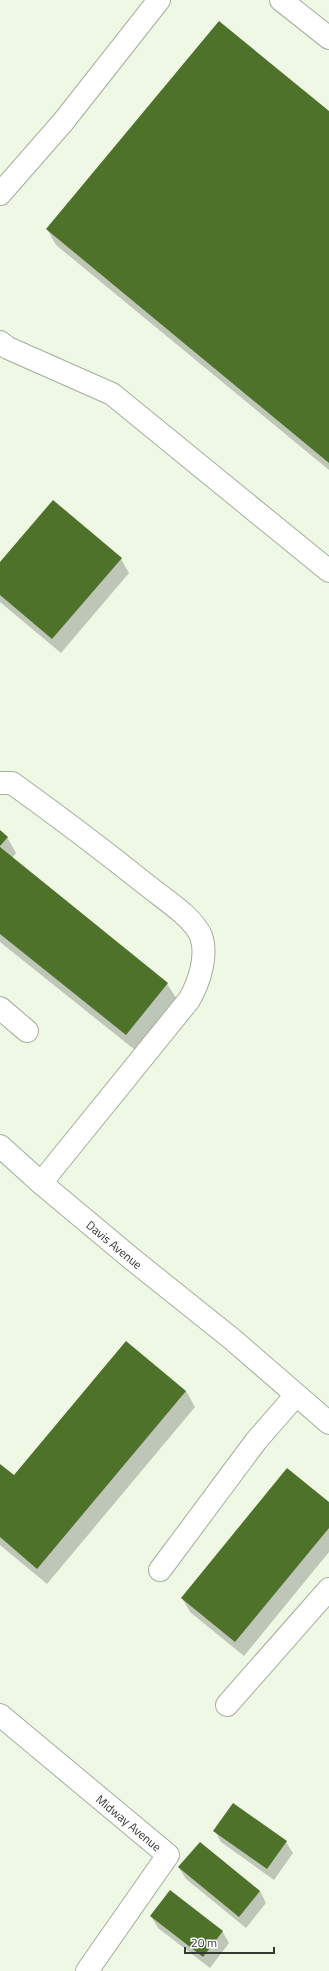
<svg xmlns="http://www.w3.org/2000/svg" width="329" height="1971" font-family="'Titillium Web',sans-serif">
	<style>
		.shadow { fill: #0003 }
		.building { fill: #4f722b }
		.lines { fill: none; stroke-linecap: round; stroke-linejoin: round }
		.minor-casing { stroke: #a4ae9c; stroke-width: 24 }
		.minor { stroke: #fff; stroke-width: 22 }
		.labels { text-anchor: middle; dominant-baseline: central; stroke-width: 4; stroke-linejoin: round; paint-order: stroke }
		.street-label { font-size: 12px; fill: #32372f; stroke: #fff }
	</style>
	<rect width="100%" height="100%" fill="#eef8e5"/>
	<path class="shadow" d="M329,112V470L56,245L47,229Z
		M121,559L129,573L61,653L0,602V563Z
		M0,831L7,837L16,853L12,858L167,984L177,999L135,1050L0,942Z
		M186,1391L195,1407L47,1584L0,1545V1465L14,1477Z
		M329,1503V1552L244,1656L190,1612L182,1598Z
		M215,1831L286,1842L293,1853L274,1880L221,1842Z
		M179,1868L260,1891L266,1903L246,1928L186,1879Z
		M151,1916L222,1931L229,1943L210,1968L158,1928Z"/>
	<path class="building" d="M219,21L329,111V463L46,229Z
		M53,500L122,558L52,639L0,595V562Z
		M0,830L8,837L0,846Z
		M0,847L168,983L126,1035L0,934Z
		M126,1341L186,1391L37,1569L0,1537V1464L14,1475Z
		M287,1468L329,1502V1528L235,1642L181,1598Z
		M233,1803L287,1841L267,1869L213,1831Z
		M200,1842L260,1891L239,1917L178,1867Z
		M170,1890L223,1931L203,1957L150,1916Z"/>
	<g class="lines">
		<g class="minor-casing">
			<g id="minor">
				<path d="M281,0L329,38"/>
				<path d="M0,194L63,122L159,0"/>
				<path d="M0,342L8,348L112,394L329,571"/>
				<path d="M0,783H12C58,816 103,850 148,886C164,899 193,917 201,936C208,956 199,983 189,1000L41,1183"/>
				<path d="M0,1008L27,1031"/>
				<path id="s1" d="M0,1146L41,1183L132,1259L232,1339L329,1423"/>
				<path d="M160,1570L256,1441L296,1395"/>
				<path d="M227,1705L329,1589"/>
				<path id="s2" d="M0,1715L168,1855L87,1971"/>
			</g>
		</g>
		<use href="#minor" class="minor"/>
	</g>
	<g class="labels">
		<g class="street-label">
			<text stroke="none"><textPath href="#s1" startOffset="151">Davis Avenue</textPath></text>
			<text stroke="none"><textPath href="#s2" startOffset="168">Midway Avenue</textPath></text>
		</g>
	</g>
	<path d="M185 1947v6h89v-6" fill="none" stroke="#32372f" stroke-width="2"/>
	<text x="191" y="1947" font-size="12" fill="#32372f" stroke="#ffffff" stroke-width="3" paint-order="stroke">20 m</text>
</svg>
